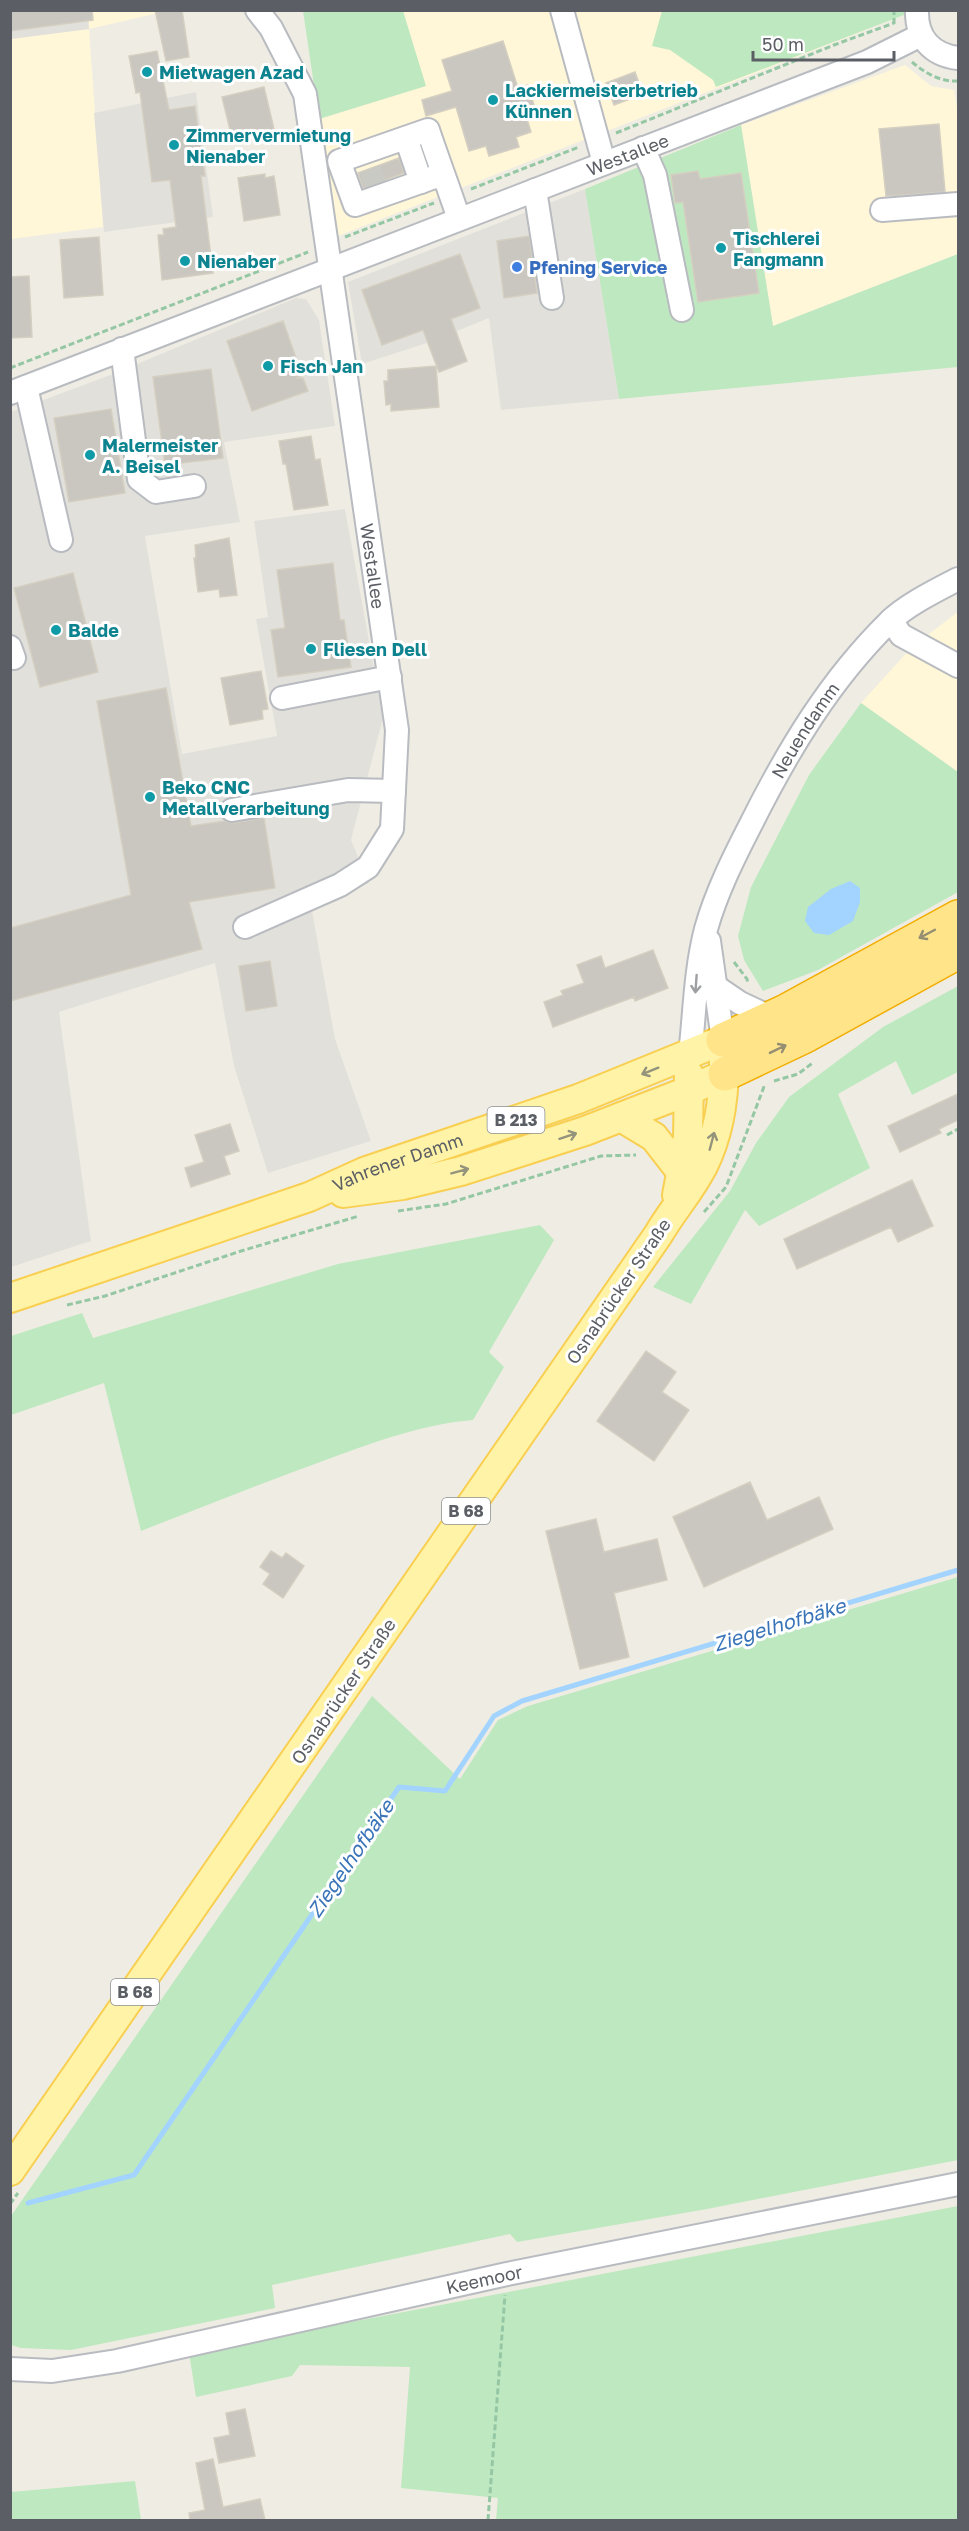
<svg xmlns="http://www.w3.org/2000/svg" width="969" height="2531" font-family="'Golos Text',sans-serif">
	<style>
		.commercial { fill: #fff7d8 }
		.industrial { fill: #e2e0db }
		.green { fill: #bee8bf }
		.water { fill: #a3d4ff }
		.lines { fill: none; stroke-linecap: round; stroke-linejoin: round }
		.stream { stroke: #a3d4ff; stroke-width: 5 }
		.building { fill: #cac6c0; stroke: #d4cfc1; stroke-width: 1.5 }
		.minor-tunnel { stroke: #cacac4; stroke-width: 22; stroke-dasharray: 22 11; stroke-linecap: butt }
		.minor-casing { stroke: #b8bbc0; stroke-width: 26 }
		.major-casing { stroke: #f9cf52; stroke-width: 32 }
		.highway-casing { stroke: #f2ad00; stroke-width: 36 }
		.path { stroke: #95c7a5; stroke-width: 3; stroke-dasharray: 6 3; stroke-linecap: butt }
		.minor { stroke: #fff; stroke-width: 22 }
		.major { stroke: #fff3a8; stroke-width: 28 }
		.highway { stroke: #ffe48a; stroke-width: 33 }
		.oneway { stroke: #948e72 }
		.oneway2 { stroke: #9d9fa3 }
		.oneway3 { stroke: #94937c }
		.culture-dot { fill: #0f9aa8; stroke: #fff; stroke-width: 2 }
		.shop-dot { fill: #3f7fe0; stroke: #fff; stroke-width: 2 }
		.labels { text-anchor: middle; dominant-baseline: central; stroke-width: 6; stroke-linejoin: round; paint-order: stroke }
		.shield { fill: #fff; stroke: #8c8f93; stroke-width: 1.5 }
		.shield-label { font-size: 16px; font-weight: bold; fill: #5b5f65 }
		.culture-label { font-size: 18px; font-weight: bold; fill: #0d838f; stroke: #fff; text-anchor: start }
		.street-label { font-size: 18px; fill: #5b5f65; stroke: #fff }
		.shop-label { font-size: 18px; font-weight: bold; fill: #366cbe; stroke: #fff; text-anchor: start }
		.water-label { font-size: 20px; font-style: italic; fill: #3a74b8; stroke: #fff }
	</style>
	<rect width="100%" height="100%" fill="#efede3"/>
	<path class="commercial" d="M88,11H167L89,29L103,227L11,239L10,39L88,29Z
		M403,11H906L904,15L338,236L319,119L425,86Z
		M905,65L931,86L954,90L958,114V254L773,326L741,125Z
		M958,612V772L861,703L912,647Z"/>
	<path class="industrial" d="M10,11H88L89,29L11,39Z
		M196,92L213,217L104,232L94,113Z
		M585,189L619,399L501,410L489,318L457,331L467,362L439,373L427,343L362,364L348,282Z
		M296,298L306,299L319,320L335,426L224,442L240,522L145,536L182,754L277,736L256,619L268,617L254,521L345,509L383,718L351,840L369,883L311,905L335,1039L371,1141L268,1173L234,1066L215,963L59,1012L91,1241L11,1267V412L113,374Z"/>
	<path class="green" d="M303,11H403L426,86L319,119Z
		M662,11H906L904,15L716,87L713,80L670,50L652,46Z
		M741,125L773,326L958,254V367L619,399L585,189Z
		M861,703L958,772V892L818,970L763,991L744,960L738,936L751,887L809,775Z
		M958,986V1072L912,1095L896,1061L838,1094L870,1168L759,1226L745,1210L691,1304L653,1287L730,1191L756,1143L789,1097L883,1027Z
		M540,1225L554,1240L489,1352L504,1367L473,1420C424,1424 377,1441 331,1458C267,1481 204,1506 141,1531L104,1383L11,1415V1336L82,1313L93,1338L338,1264Z
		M958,1577V2160L707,2209L517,2242L510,2234L272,2285L275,2308L71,2350L21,2348L11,2345V2216L372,1696L460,1779L498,1720L528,1706Z
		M958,2206V2520H496L498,2498L401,2488L410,2367L300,2365L292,2376L196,2397L189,2353Z
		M135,2481L141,2520H11V2492Z"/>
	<path class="water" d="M850,881L860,888V902L853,921L829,935L814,933L805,921L808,907L831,889Z"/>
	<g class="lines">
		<path class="stream" d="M28,2203L134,2175L399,1787L445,1791L494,1716L522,1701L958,1570"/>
	</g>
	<path class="building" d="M10,10H92L93,20L10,31Z
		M155,10H182L189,57L166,61Z
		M503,41L518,88L528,85L536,112L526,116L531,132L516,137L519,147L489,156L486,146L469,151L456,107L426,116L422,100L452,91L442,60Z
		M157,51L169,110L195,106L205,176H201L213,273L162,280L158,235H164L163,229L176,227L170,180L152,182L140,92L136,93L129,56Z
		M635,72L643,94L614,105L606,83Z
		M264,87L274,129L232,138L222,97Z
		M939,124L945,192L886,196L879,129Z
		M399,158L404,173L363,188L358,173Z
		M698,171L700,179L741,173L759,293L698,302L683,202L675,203L671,175Z
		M265,174V178L274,176L280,215L244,221L238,178Z
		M529,236L537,293L504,298L497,241Z
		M99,237L103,295L64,298L60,240Z
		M460,254L480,308L451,319L467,361L439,372L423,330L382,345L362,290Z
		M29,276L32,337L10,338V277Z
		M283,321L302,375L297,378H303L308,391L252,411L227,341Z
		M436,366L439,407L391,411V404L386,405L384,381H388V370Z
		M211,369L223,458L165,465L153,377Z
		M111,409L125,493L69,502L54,418Z
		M311,436L315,460L320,459L328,505L294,510L286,464H283L279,441Z
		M229,538L237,595L220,597L219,589L198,592L194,558H196L195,545Z
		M333,563L340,620H344L351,667L278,677L271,630L285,628L277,570Z
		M73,573L98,672L40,687L14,588Z
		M261,671L268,709L262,710L263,719L230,725L221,678Z
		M166,688L191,826L225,821L234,823L264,818L275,888L189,902L202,949L10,1001V928L131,895L97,701Z
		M653,950L668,988L635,1001L634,997L553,1027L544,1002L563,995L561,991L584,983L577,965L601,956L605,968Z
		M270,961L277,1006L246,1011L239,966Z
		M958,1094V1120L939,1129L941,1133L900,1152L888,1126Z
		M230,1124L239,1151L224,1156L230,1174L191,1187L185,1168L204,1162L195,1135Z
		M912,1180L933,1226L898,1242L891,1227L797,1269L784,1239Z
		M646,1351L676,1372L662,1392L689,1410L654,1461L597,1421Z
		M750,1482L767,1520L819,1497L833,1529L704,1587L673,1517Z
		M596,1519L604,1552L657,1539L667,1580L614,1593L629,1657L580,1669L546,1531Z
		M271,1551L282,1558L286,1553L304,1566L283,1598L263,1584L270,1574L260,1567Z
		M245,2409L255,2456L219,2463L214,2438L230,2435L226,2413Z
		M213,2459L223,2507L260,2499L265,2520H190L189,2513L205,2510L196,2463Z"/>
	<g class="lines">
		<path class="minor-tunnel" d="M370,169L376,185"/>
		<g class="minor-casing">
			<g id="minor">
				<path d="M562,10L604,163"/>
				<path d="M917,10C916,38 932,55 958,58"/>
				<path d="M406,138L421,182"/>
				<path d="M643,148L655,175L682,310"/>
				<path d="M443,174L355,205L339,161L428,130C438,160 449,189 459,219"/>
				<path d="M535,190L552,298"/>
				<path d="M882,210L958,204"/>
				<path d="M122,349L139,479L156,492L194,486"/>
				<path d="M26,387L61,540"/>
				<path id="s1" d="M10,393L867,62L921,35"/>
				<path d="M891,620L901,635L958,666"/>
				<path d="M10,647L14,658"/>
				<path d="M282,698L390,677"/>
				<path d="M232,810L348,790L394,791"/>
				<path d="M245,927L340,885L368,867L392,829L397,730L305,94L271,28L257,10"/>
				<path d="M709,941L723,1040"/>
				<path d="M715,986L740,1003L772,1018"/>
				<path id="s2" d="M690,1055C695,1011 695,972 706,929C716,893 734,857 751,824C788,750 830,680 889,622C906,605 937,590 958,579"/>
				<path id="s3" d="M10,2369L52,2371L117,2361L507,2274L958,2184"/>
			</g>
		</g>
		<g class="major-casing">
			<g id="major">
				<path d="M621,1117L654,1137L682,1173"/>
				<path d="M343,1193L403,1185L461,1171L585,1131L688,1091L725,1074"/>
				<path d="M677,1195L688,1137L689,1075"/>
				<path id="s4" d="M10,1298L309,1197L364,1172L578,1099L723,1040C726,1081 722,1128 703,1166C690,1191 672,1211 658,1235L10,2171"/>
			</g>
		</g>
		<g class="highway-casing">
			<path id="highway" d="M723,1040L786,1011L958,917
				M725,1074L805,1036L958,952"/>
		</g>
		<path class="path" d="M894,24V10
			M912,62C925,73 940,82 958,81
			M616,133L834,45L894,23
			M471,189L579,147
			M345,237L434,203
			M10,368L308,252
			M734,962L747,979L748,984
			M774,1081L798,1074L814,1062
			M947,1135L958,1129
			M398,1211L446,1204L601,1156L636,1155
			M704,1212L726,1187L765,1084
			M67,1305L105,1296L241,1251L359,1216
			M10,2204L18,2193
			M488,2520L505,2295"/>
		<use href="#minor" class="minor"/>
		<use href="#major" class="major"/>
		<use href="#highway" class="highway"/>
	</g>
	<defs><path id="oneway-shaft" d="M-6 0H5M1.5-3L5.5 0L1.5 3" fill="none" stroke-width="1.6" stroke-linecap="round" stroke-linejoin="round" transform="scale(1.5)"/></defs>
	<g class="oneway">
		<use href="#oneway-shaft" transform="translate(927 934) rotate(152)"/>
		<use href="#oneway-shaft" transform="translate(778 1049) rotate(-26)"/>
	</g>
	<use class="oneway2" href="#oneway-shaft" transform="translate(696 984) rotate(94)"/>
	<g class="oneway3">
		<use href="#oneway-shaft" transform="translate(650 1071) rotate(158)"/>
		<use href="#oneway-shaft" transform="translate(568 1136) rotate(-18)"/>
		<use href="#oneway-shaft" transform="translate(712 1141) rotate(-75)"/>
		<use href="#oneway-shaft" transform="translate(460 1171) rotate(-15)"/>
	</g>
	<g class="culture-dot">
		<circle cx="147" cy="72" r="6"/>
		<circle cx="493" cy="100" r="6"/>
		<circle cx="174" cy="145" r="6"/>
		<circle cx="721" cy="248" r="6"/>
		<circle cx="185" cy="261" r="6"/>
		<circle cx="268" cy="366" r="6"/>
		<circle cx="90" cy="455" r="6"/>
		<circle cx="56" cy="630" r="6"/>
		<circle cx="311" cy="649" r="6"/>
		<circle cx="150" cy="797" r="6"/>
	</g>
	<circle class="shop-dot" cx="517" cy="267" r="6"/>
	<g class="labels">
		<g class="shield">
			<rect x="487.5" y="1107" width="57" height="26" rx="4.5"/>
			<rect x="442" y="1498" width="48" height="26" rx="4.5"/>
			<rect x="111" y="1979" width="48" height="26" rx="4.5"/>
		</g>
		<g class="shield-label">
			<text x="516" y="1120">B 213</text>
			<text x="466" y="1511">B 68</text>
			<text x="135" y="1992">B 68</text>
		</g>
		<g class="culture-label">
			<text x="159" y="72">Mietwagen Azad</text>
			<text x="505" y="90">Lackiermeisterbetrieb<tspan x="505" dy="21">Künnen</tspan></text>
			<text x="186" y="135">Zimmervermietung<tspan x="186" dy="21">Nienaber</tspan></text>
			<text x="733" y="238">Tischlerei<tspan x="733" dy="21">Fangmann</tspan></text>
			<text x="197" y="261">Nienaber</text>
			<text x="280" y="366">Fisch Jan</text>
			<text x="102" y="445">Malermeister<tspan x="102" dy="21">A. Beisel</tspan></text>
			<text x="68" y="630">Balde</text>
			<text x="323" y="649">Fliesen Dell</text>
			<text x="162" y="787">Beko CNC<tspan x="162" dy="21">Metallverarbeitung</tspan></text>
		</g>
		<g class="street-label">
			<text stroke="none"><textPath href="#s1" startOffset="662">Westallee</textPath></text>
			<text transform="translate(373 566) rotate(82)">Westallee</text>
			<text stroke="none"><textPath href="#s2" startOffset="350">Neuendamm</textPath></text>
			<text stroke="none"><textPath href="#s4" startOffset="411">Vahrener Damm</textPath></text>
			<text transform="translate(618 1291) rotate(-56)">Osnabrücker Straße</text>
			<text transform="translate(343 1691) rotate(-56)">Osnabrücker Straße</text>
			<text stroke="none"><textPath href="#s3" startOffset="484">Keemoor</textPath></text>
		</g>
		<g class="shop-label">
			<text x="529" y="267">Pfening Service</text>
		</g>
		<g class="water-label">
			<text transform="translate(779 1624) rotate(-17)">Ziegelhofbäke</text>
			<text transform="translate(350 1858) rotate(-56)">Ziegelhofbäke</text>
		</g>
	</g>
	<rect width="969" height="2531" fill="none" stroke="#5b5f65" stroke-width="24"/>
	<path d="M753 51v9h141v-9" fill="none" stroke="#5b5f65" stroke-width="3"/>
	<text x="762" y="51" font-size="18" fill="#5b5f65" stroke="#ffffff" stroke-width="4.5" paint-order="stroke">50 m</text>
</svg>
